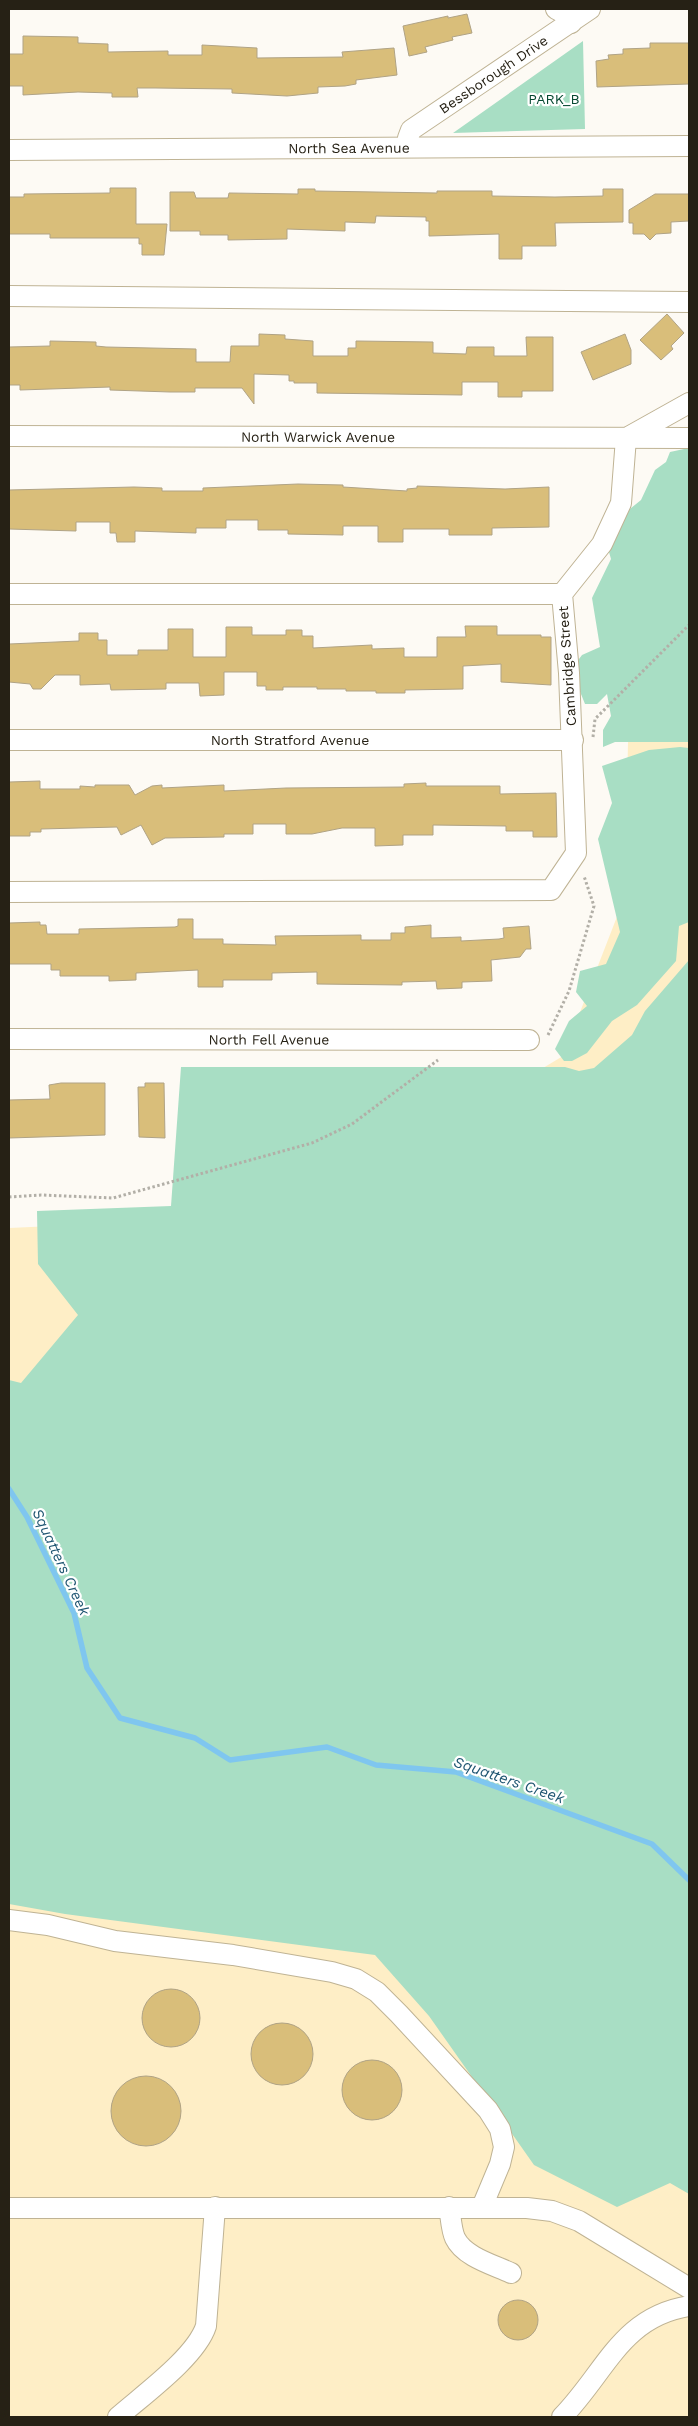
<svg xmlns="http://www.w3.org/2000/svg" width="698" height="2426" font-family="'Work Sans',sans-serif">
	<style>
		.built { fill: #feeec6 }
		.green { fill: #a8dec4 }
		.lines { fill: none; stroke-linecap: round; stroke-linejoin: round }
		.stream { stroke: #7fc6ef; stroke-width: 5.5 }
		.building { fill: #d9be7a; stroke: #b0a385 }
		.minor-casing { stroke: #bfb394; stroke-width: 22 }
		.path { stroke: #b2afa7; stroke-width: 3; stroke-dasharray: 2.5 2.5; stroke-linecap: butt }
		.minor { stroke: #fff; stroke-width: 20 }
		.labels { text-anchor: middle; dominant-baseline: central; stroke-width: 4.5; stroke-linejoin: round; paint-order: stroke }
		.street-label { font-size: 14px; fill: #262115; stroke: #fff }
		.park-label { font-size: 14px; fill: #054831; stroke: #fff }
		.water-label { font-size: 15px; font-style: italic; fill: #205672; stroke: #fff }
	</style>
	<rect width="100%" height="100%" fill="#fdfaf4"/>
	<path class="built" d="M628,742H689V2417H9V1228L206,1219L415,1145L563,1056L625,896Z"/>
	<path class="green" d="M583,41L585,129L453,133Z
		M689,445V742H615L603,747V730L611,716L607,694L597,704H585L577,684L573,667L582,655L600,647L592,598L611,559L609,552L620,517L641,500L655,470L666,462L670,452L684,449Z
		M680,747L689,748V922L679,926L676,961L637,1005L612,1021L587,1053L572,1061H564L555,1049L569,1021L587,1006L576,992L580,971L606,964L620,932L598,839L612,803L602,766L649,750Z
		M689,960V2194L670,2183L617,2207L534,2165L429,2016L375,1955L65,1914L9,1904V1380L21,1383L78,1315L38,1264L37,1211L171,1206L181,1067H565L579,1071L594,1068L632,1035L645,1011Z"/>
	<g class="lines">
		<path class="stream" d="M9,1489L27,1517L74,1613L87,1668L120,1718L195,1738L230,1760L327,1747L376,1765L456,1772L652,1844L689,1880"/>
	</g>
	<path class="building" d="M467,14L472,33L452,37L453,40L425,47L427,52L409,56L403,26L448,16V18Z
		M23,36L78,37V43L108,44V52L168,51V55H202V45L257,48V58L343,57L342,52L394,48L397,75L356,80V84L345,86L318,87V93L287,96L232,93V89L156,88H137L138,97H112V93L78,92L23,95V86H9V54H23Z
		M650,43H689V84L597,87L596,61L609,59L608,55L623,54V49L650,48Z
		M110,188H136V224H167L164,255H142V244H139V238H50V234H9V197H24V194L110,193Z
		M298,189H315V191L437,193V191H492V196L555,197L603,196V189H623V222L555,223L556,246H522V259H499V234L429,236V221H426V217L376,216L375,223L345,222V231L287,229V239L228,240V235H200V231H170V192H194L196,198H228L229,193L298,194Z
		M655,194H689V221L671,222V233L656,234L650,240L644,234H633V223H629V210Z
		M667,314L684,333L671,346L673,349L661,360L640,340Z
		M259,334L285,335V339L313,341V356H348V348H356V341L433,342V353L466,354L467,347H494V356H527L526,337H553V391H522V397H498V382H462V395L317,393V383H294V381H289V375L254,374V404L242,388H195V392H170L110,390V387L20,390V385H9V347L50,346V341L96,342V346L106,347L196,349V362H230L231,346H259Z
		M625,334L631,350V364L593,380L581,352Z
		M298,484L343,485V487L407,491V489L417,488V486L505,489L549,487V527L492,528V535H449V529H403V542H378V526H343V535L288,534V530H258V520H226V528H196V533L135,531V542H117L116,533H110V522H76V531L9,529V490L134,487L162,488V491H203V488Z
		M465,626H497V635H541V637H551V685L501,682V664L463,666V689L405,690V693H376V691H346V689H317V687H283V690H266V686H257V672H224V695L200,696L199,683H166V689L111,690L110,684L80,685V675H55L41,689H33L30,684L9,682V644L79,641V633H98V640H107V655H138V650H168V629H193V657H226V627H252V635H286V630H302V636H313V648L372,645V649L404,648V657H437V637H466Z
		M40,781V789H80V786L95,787V785H129L135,795L152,786L162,785V788L224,785V791L286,788L404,787V784L426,783V786H500V794L556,793L557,837H533V831H506V826L433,825V835H403V845L375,846V828H342L312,834H286V824H253V834H224V837L165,838L152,845L141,825L121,835L117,827L41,829V832H30V836H9V782Z
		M178,919H193V939H223V944L276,945L275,936L361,935V940H391V933H405V927L431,925V938L461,937V941L499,939L504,938L503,928L529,926L531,949H526L520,957L491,960L492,981L462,982V988L437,989L436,981L402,982V985L317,984V972L272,973V980H223V987H198V970L136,973V980L109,981V976H60V970H51V964H9V923L40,922V925H46L47,934H79V929L175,927L178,926Z
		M61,1083H105V1135L9,1138V1100L50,1099L49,1085Z
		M145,1083H164L165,1138L139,1137L138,1087H145Z
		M142 2018a29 29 0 1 1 58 0a29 29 0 1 1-58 0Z
		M251 2054a31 31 0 1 1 62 0a31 31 0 1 1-62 0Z
		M342 2090a30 30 0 1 1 60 0a30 30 0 1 1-60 0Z
		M111 2111a35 35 0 1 1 70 0a35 35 0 1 1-70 0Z
		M498 2320a20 20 0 1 1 40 0a20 20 0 1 1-40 0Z"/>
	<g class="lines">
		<g class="minor-casing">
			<g id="minor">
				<path d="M556,9L565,14L571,23"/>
				<path id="s1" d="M408,146V138L411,130L590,9"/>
				<path id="s2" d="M9,150L689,146"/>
				<path d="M9,296L689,302"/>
				<path id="s3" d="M9,436L689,438"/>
				<path d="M630,436L689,403"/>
				<path d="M9,594H562"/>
				<path id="s4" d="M9,740H573"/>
				<path d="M9,892L551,890L576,853L569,673L562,594L602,544L621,503L626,438"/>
				<path id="s5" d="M9,1039L529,1040"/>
				<path d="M9,1920L48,1925L115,1941L233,1955L332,1972L356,1979L377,1992L399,2014L488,2110L500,2129L504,2147L500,2164L482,2207"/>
				<path d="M449,2207C451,2217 451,2229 455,2238C464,2257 494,2265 511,2273"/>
				<path d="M9,2208H527L552,2211L579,2221L689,2288"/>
				<path d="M118,2417C143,2395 196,2357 206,2326L215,2207"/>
				<path d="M562,2417C606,2372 621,2317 689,2306"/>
			</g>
		</g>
		<path class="path" d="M593,737L595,719L689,625
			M548,1035L569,991L594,906L584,876
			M9,1197L41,1195L113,1198L312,1143L352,1124L438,1060"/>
		<use href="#minor" class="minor"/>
	</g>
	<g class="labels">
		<g class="street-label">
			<text stroke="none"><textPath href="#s1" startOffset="116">Bessborough Drive</textPath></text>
			<text stroke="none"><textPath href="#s2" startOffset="340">North Sea Avenue</textPath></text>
			<text stroke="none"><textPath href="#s3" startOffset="309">North Warwick Avenue</textPath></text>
			<text transform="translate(567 666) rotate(-94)">Cambridge Street</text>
			<text stroke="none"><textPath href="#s4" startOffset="281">North Stratford Avenue</textPath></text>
			<text stroke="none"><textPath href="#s5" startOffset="260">North Fell Avenue</textPath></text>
		</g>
		<g class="park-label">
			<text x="554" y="99">PARK_B</text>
		</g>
		<g class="water-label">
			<text transform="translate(61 1562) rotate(65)">Squatters Creek</text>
			<text transform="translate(509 1780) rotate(19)">Squatters Creek</text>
		</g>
	</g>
	<rect width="698" height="2426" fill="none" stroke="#262115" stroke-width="20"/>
</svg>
